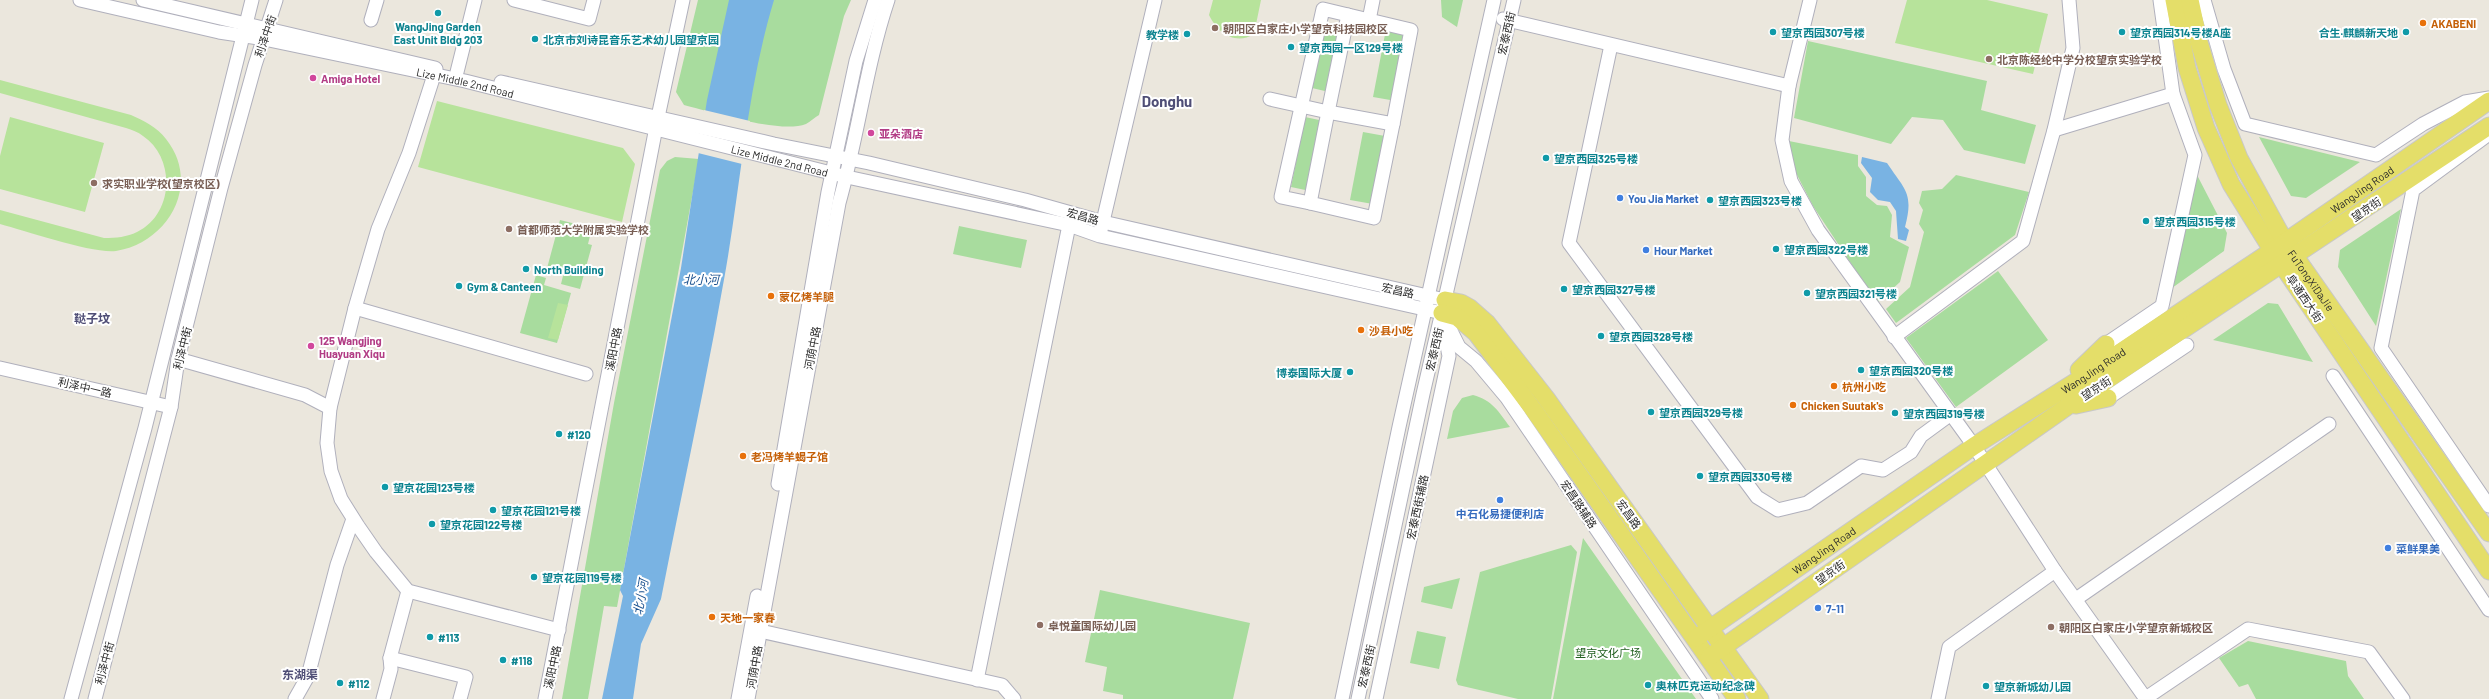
<svg xmlns="http://www.w3.org/2000/svg" width="2489" height="699" font-family="Barlow,'Noto Sans SC',sans-serif">
	<style>
		.green { fill: #a8dc9e }
		.pitch { fill: #b7e39b }
		.water { fill: #79b3e3 }
		.pier { fill: #ebe7dd }
		.lines { fill: none; stroke-linecap: round; stroke-linejoin: round }
		.minor-casing { stroke: #b0b0bc; stroke-width: 15 }
		.major-casing { stroke: #c8c8c8; stroke-width: 19 }
		.minor { stroke: #fff; stroke-width: 13 }
		.major { stroke: #e4de69; stroke-width: 17 }
		.culture-dot { fill: #0f9aa8; stroke: #fff; stroke-width: 1.5 }
		.food-dot { fill: #e8710a; stroke: #fff; stroke-width: 1.5 }
		.education-dot { fill: #8d6e63; stroke: #fff; stroke-width: 1.5 }
		.hotel-dot { fill: #d1479c; stroke: #fff; stroke-width: 1.5 }
		.shop-dot { fill: #3f7fe0; stroke: #fff; stroke-width: 1.5 }
		.labels { text-anchor: middle; dominant-baseline: central; stroke-width: 4; stroke-linejoin: round; paint-order: stroke }
		.food-label { font-size: 11px; font-weight: bold; fill: #c56008; stroke: #fff; text-anchor: start }
		.culture-label { font-size: 11px; font-weight: bold; fill: #0d838f; stroke: #fff; text-anchor: start }
		.education-label { font-size: 11px; font-weight: bold; fill: #785e54; stroke: #fff; text-anchor: start }
		.street-label { font-size: 11px; fill: #2a2a2a; stroke: #fff }
		.hotel-label { font-size: 11px; font-weight: bold; fill: #b23c85; stroke: #fff; text-anchor: start }
		.shop-label { font-size: 11px; font-weight: bold; fill: #366cbe; stroke: #fff; text-anchor: start }
		.park-label { font-size: 11px; fill: #226020; stroke: #fff }
		.water-label { font-size: 12px; font-style: italic; fill: #19508e; stroke: #fff }
		.neighbourhood-label { font-size: 12px; font-weight: bold; fill: #4f4e76; stroke: #fff }
		.district-label { font-size: 15px; font-weight: bold; fill: #4f4e76; stroke: #fff }
	</style>
	<rect width="100%" height="100%" fill="#ebe7dd"/>
	<path class="green" d="M698,0H851L844,16L819,115C815,117 810,122 806,124C780,134 712,112 684,105L676,92Z
		M1441,0H1463L1457,27L1442,17Z
		M1324,25L1342,28L1329,92L1312,88Z
		M1386,29L1408,33L1396,101L1373,97Z
		M1808,41L1987,81L1981,110L2036,125L2025,164L1964,150L1943,120L1912,117L1891,144L1794,118Z
		M1305,117L1324,121L1310,191L1291,187Z
		M1363,132L1385,136L1373,204L1350,200Z
		M2259,137L2360,162L2306,198L2291,196Z
		M1789,141L1858,155V166L1866,177V196L1877,205L1887,206L1892,215L1890,237L1909,247L1900,282L1877,303L1813,206L1796,173Z
		M675,157L699,159L617,607L604,606L588,699H562L614,403L660,170L667,161Z
		M1956,175L2029,192L2015,235L1896,323L1886,309L1910,287L1924,232L1919,224L1923,210L1919,203L1922,191L1942,189Z
		M2197,175L2227,233L2224,251L2172,288Z
		M2401,209L2376,326L2338,267L2340,250Z
		M560,220L592,228L588,244L592,245L580,289L561,284L563,276L546,272Z
		M959,226L1027,240L1021,268L953,254Z
		M1998,271L2048,340L1956,407L1906,338Z
		M536,275L546,278L544,285L571,293L557,343L520,333Z
		M2268,303L2278,304L2313,362L2213,340Z
		M1473,395C1492,400 1499,412 1510,427L1447,439L1453,411L1462,398Z
		M1583,538L1696,699H1553Z
		M1571,545L1577,552L1551,699H1518L1458,685L1456,680L1480,572Z
		M1460,578L1452,609L1421,602L1424,587Z
		M1100,590L1250,623L1233,699H1123V695L1103,691L1107,667L1085,662Z
		M1417,631L1446,637L1439,669L1410,663Z
		M2248,641L2346,661L2348,676L2364,699H2256L2248,684L2239,687L2219,658Z"/>
	<path class="pitch" d="M1213,0H1261L1254,34C1235,46 1217,32 1209,15Z
		M1907,0H1987L2048,14L2033,74L1895,43Z
		M0,80L131,115C144,121 157,127 166,139C202,184 168,243 116,251C93,254 26,231 0,224V210L104,238C116,238 127,237 137,232C174,214 176,158 143,136C138,132 132,130 126,128L0,93Z
		M437,101L623,148L635,164L622,222L418,167Z
		M10,117L104,143L85,212L0,189V156Z
		M558,303L568,305L558,340L548,338Z"/>
	<path class="water" d="M729,0H774C747,89 741,183 725,274C706,383 682,491 661,599L641,644L633,699H602L623,596L620,590L681,268L707,100Z
		M1862,157L1887,163C1905,190 1914,193 1905,227L1909,230L1906,241L1898,239L1896,211L1890,202L1878,200L1870,192L1872,178L1861,163Z"/>
	<path class="pier" d="M704,110L750,121L742,164L698,153Z"/>
	<g class="lines">
		<g class="minor-casing">
			<g id="minor">
				<path id="s1" d="M80,0L219,32L264,39L465,81L847,177L1069,225L1100,236L1442,313"/>
				<path d="M143,0L435,68"/>
				<path d="M514,0L589,19L594,0"/>
				<path d="M1810,0L1789,86L1782,140L1791,181L1818,230L1974,446L2055,571L2146,699"/>
				<path d="M2204,0L2224,69L2245,124L2376,155L2423,124L2465,102L2489,98"/>
				<path d="M1348,15L1411,30L1393,124L1328,112Z"/>
				<path d="M1503,19L1789,86"/>
				<path d="M371,20L377,0"/>
				<path d="M1369,20L1373,0"/>
				<path d="M1611,45L1569,243L1757,497L1778,510L1807,503L1861,466L1883,470L1911,452L1921,436L1951,414"/>
				<path d="M436,69L409,153L378,229L355,308L330,408L327,443L331,471L341,499L358,526L376,552L408,591L559,630"/>
				<path d="M457,72L475,0"/>
				<path d="M501,82L774,144L869,163L1025,200L1103,222L1445,300"/>
				<path d="M1270,99L1328,112L1310,203L1374,218L1393,124"/>
				<path d="M2054,130L2173,94"/>
				<path d="M2489,134L2413,190L2381,348L2489,506"/>
				<path d="M1310,203L1281,197L1323,9L1348,15"/>
				<path d="M1101,230L1155,0"/>
				<path d="M355,308L586,374"/>
				<path d="M1442,313L1459,347L1476,361L1507,398L1712,699"/>
				<path d="M1894,337L2023,241L2054,130L2073,48L2069,0"/>
				<path d="M2106,344L2162,306L2195,155L2173,94L2160,0"/>
				<path d="M178,359L305,395L330,408"/>
				<path d="M0,368L171,407"/>
				<path d="M2333,376L2489,610"/>
				<path d="M2108,398L2187,345"/>
				<path d="M778,484L828,192L856,61L875,0"/>
				<path d="M2076,599L2329,424"/>
				<path d="M760,631L1002,685L1014,699"/>
				<path d="M390,658L466,677L460,699"/>
				<path d="M977,680L1069,225"/>
				<path d="M2146,698L2248,629L2369,652L2403,699"/>
				<path d="M71,699L145,428L252,0"/>
				<path d="M95,699L171,407L178,359L221,188L255,65L276,0"/>
				<path d="M295,699L308,676L337,565L353,519"/>
				<path d="M383,699L391,669L390,658L408,591"/>
				<path d="M545,699L658,117L683,0"/>
				<path d="M738,699L757,596"/>
				<path d="M748,699L839,203C858,136 866,66 888,0"/>
				<path d="M1342,699L1399,427L1494,0"/>
				<path d="M1358,699L1423,394L1514,0"/>
				<path d="M1376,699L1449,356L1443,325"/>
				<path d="M1938,699L1949,647L2055,571"/>
			</g>
		</g>
		<g class="major-casing">
			<g id="major">
				<path d="M2174,0L2187,68L2206,128L2231,184L2272,250L2489,571"/>
				<path id="s2" d="M2190,0L2199,42L2218,105L2239,158L2285,242L2489,533"/>
				<path d="M1445,300L1461,303L1470,308L1487,323L1546,398L1760,699"/>
				<path d="M1442,313L1457,317L1476,333L1533,409L1737,699"/>
				<path d="M2079,370L2106,344"/>
				<path d="M2076,405L2108,398"/>
				<path id="s3" d="M1696,638L1974,446L2083,377L2285,242L2489,101"/>
				<path d="M1709,657L2068,406L2489,126"/>
			</g>
		</g>
		<use href="#minor" class="minor"/>
		<use href="#major" class="major"/>
	</g>
	<g class="culture-dot">
		<circle cx="438" cy="13" r="4"/>
		<circle cx="1773" cy="32" r="4"/>
		<circle cx="2122" cy="32" r="4"/>
		<circle cx="2406" cy="32" r="4"/>
		<circle cx="1187" cy="34" r="4"/>
		<circle cx="535" cy="39" r="4"/>
		<circle cx="1291" cy="47" r="4"/>
		<circle cx="1546" cy="158" r="4"/>
		<circle cx="1710" cy="200" r="4"/>
		<circle cx="2146" cy="221" r="4"/>
		<circle cx="1776" cy="249" r="4"/>
		<circle cx="526" cy="269" r="4"/>
		<circle cx="459" cy="286" r="4"/>
		<circle cx="1564" cy="289" r="4"/>
		<circle cx="1807" cy="293" r="4"/>
		<circle cx="1601" cy="336" r="4"/>
		<circle cx="1861" cy="370" r="4"/>
		<circle cx="1350" cy="372" r="4"/>
		<circle cx="1651" cy="412" r="4"/>
		<circle cx="1895" cy="413" r="4"/>
		<circle cx="559" cy="434" r="4"/>
		<circle cx="1700" cy="476" r="4"/>
		<circle cx="385" cy="487" r="4"/>
		<circle cx="493" cy="510" r="4"/>
		<circle cx="432" cy="524" r="4"/>
		<circle cx="534" cy="577" r="4"/>
		<circle cx="430" cy="637" r="4"/>
		<circle cx="503" cy="660" r="4"/>
		<circle cx="340" cy="683" r="4"/>
		<circle cx="1648" cy="685" r="4"/>
		<circle cx="1986" cy="686" r="4"/>
	</g>
	<g class="food-dot">
		<circle cx="2423" cy="23" r="4"/>
		<circle cx="771" cy="296" r="4"/>
		<circle cx="1361" cy="330" r="4"/>
		<circle cx="1834" cy="386" r="4"/>
		<circle cx="1793" cy="405" r="4"/>
		<circle cx="743" cy="456" r="4"/>
		<circle cx="712" cy="617" r="4"/>
	</g>
	<g class="education-dot">
		<circle cx="1215" cy="28" r="4"/>
		<circle cx="1989" cy="59" r="4"/>
		<circle cx="94" cy="183" r="4"/>
		<circle cx="509" cy="229" r="4"/>
		<circle cx="1040" cy="625" r="4"/>
		<circle cx="2051" cy="627" r="4"/>
	</g>
	<g class="hotel-dot">
		<circle cx="313" cy="78" r="4"/>
		<circle cx="871" cy="133" r="4"/>
		<circle cx="311" cy="346" r="4"/>
	</g>
	<g class="shop-dot">
		<circle cx="1620" cy="198" r="4"/>
		<circle cx="1646" cy="250" r="4"/>
		<circle cx="1500" cy="500" r="4"/>
		<circle cx="2388" cy="548" r="4"/>
		<circle cx="1818" cy="608" r="4"/>
	</g>
	<g class="labels">
		<g class="food-label">
			<text x="2431" y="23">AKABENI</text>
			<text x="779" y="296">蒙亿烤羊腿</text>
			<text x="1369" y="330">沙县小吃</text>
			<text x="1842" y="386">杭州小吃</text>
			<text x="1801" y="405">Chicken Suutak's</text>
			<text x="751" y="456">老冯烤羊蝎子馆</text>
			<text x="720" y="617">天地一家春</text>
		</g>
		<g class="culture-label">
			<text x="438" y="26" text-anchor="middle">WangJing Garden<tspan x="438" dy="13">East Unit Bldg 203</tspan></text>
			<text x="1781" y="32">望京西园307号楼</text>
			<text x="2130" y="32">望京西园314号楼A座</text>
			<text x="2398" y="32" text-anchor="end">合生·麒麟新天地</text>
			<text x="1179" y="34" text-anchor="end">教学楼</text>
			<text x="543" y="39">北京市刘诗昆音乐艺术幼儿园望京园</text>
			<text x="1299" y="47">望京西园一区129号楼</text>
			<text x="1554" y="158">望京西园325号楼</text>
			<text x="1718" y="200">望京西园323号楼</text>
			<text x="2154" y="221">望京西园315号楼</text>
			<text x="1784" y="249">望京西园322号楼</text>
			<text x="534" y="269">North Building</text>
			<text x="467" y="286">Gym &amp; Canteen</text>
			<text x="1572" y="289">望京西园327号楼</text>
			<text x="1815" y="293">望京西园321号楼</text>
			<text x="1609" y="336">望京西园328号楼</text>
			<text x="1869" y="370">望京西园320号楼</text>
			<text x="1342" y="372" text-anchor="end">博泰国际大厦</text>
			<text x="1659" y="412">望京西园329号楼</text>
			<text x="1903" y="413">望京西园319号楼</text>
			<text x="567" y="434">#120</text>
			<text x="1708" y="476">望京西园330号楼</text>
			<text x="393" y="487">望京花园123号楼</text>
			<text x="501" y="510">望京花园121号楼</text>
			<text x="440" y="524">望京花园122号楼</text>
			<text x="542" y="577">望京花园119号楼</text>
			<text x="438" y="637">#113</text>
			<text x="511" y="660">#118</text>
			<text x="348" y="683">#112</text>
			<text x="1656" y="685">奥林匹克运动纪念碑</text>
			<text x="1994" y="686">望京新城幼儿园</text>
		</g>
		<g class="education-label">
			<text x="1223" y="28">朝阳区白家庄小学望京科技园校区</text>
			<text x="1997" y="59">北京陈经纶中学分校望京实验学校</text>
			<text x="102" y="183">求实职业学校(望京校区)</text>
			<text x="517" y="229">首都师范大学附属实验学校</text>
			<text x="1048" y="625">卓悦童国际幼儿园</text>
			<text x="2059" y="627">朝阳区白家庄小学望京新城校区</text>
		</g>
		<g class="street-label">
			<text transform="translate(1506 33) rotate(-77)">宏泰西街</text>
			<text transform="translate(265 36) rotate(-71)">利泽中街</text>
			<text stroke="none"><textPath href="#s1" startOffset="394">Lize Middle 2nd Road</textPath></text>
			<text stroke="none"><textPath href="#s1" startOffset="718">Lize Middle 2nd Road</textPath></text>
			<text stroke="none"><textPath href="#s3" startOffset="803">WangJing Road</textPath></text>
			<text transform="translate(2366 209) rotate(-34)">望京街</text>
			<text transform="translate(1083 216) rotate(16)">宏昌路</text>
			<text stroke="none"><textPath href="#s2" startOffset="308">FuTongXiDaJie</textPath></text>
			<text transform="translate(1398 290) rotate(13)">宏昌路</text>
			<text transform="translate(2305 298) rotate(56)">阜通西大街</text>
			<text transform="translate(182 348) rotate(-76)">利泽中街</text>
			<text transform="translate(812 348) rotate(-79)">河荫中路</text>
			<text transform="translate(613 349) rotate(-79)">溪阳中路</text>
			<text transform="translate(1434 349) rotate(-77)">宏泰西街</text>
			<text stroke="none"><textPath href="#s3" startOffset="479">WangJing Road</textPath></text>
			<text transform="translate(85 387) rotate(13)">利泽中一路</text>
			<text transform="translate(2096 388) rotate(-33)">望京街</text>
			<text transform="translate(1579 504) rotate(56)">宏昌路辅路</text>
			<text transform="translate(1417 507) rotate(-78)">宏泰西街辅路</text>
			<text transform="translate(1629 514) rotate(54)">宏昌路</text>
			<text stroke="none"><textPath href="#s3" startOffset="155">WangJing Road</textPath></text>
			<text transform="translate(1830 572) rotate(-35)">望京街</text>
			<text transform="translate(104 663) rotate(-75)">利泽中街</text>
			<text transform="translate(1366 666) rotate(-77)">宏泰西街</text>
			<text transform="translate(552 667) rotate(-78)">溪阳中路</text>
			<text transform="translate(754 667) rotate(-80)">河荫中路</text>
		</g>
		<g class="hotel-label">
			<text x="321" y="78">Amiga Hotel</text>
			<text x="879" y="133">亚朵酒店</text>
			<text x="319" y="340">125 Wangjing<tspan x="319" dy="13">Huayuan Xiqu</tspan></text>
		</g>
		<g class="shop-label">
			<text x="1628" y="198">You Jia Market</text>
			<text x="1654" y="250">Hour Market</text>
			<text x="1500" y="513" text-anchor="middle">中石化易捷便利店</text>
			<text x="2396" y="548">菜鲜果美</text>
			<text x="1826" y="608">7-11</text>
		</g>
		<g class="park-label">
			<text x="1608" y="652">望京文化广场</text>
		</g>
		<g class="water-label">
			<text x="701" y="279">北小河</text>
			<text transform="translate(640 597) rotate(-80)">北小河</text>
		</g>
		<g class="neighbourhood-label">
			<text x="92" y="318">鞑子坟</text>
			<text x="300" y="674">东湖渠</text>
		</g>
		<g class="district-label">
			<text x="1167" y="101">Donghu</text>
		</g>
	</g>
</svg>
